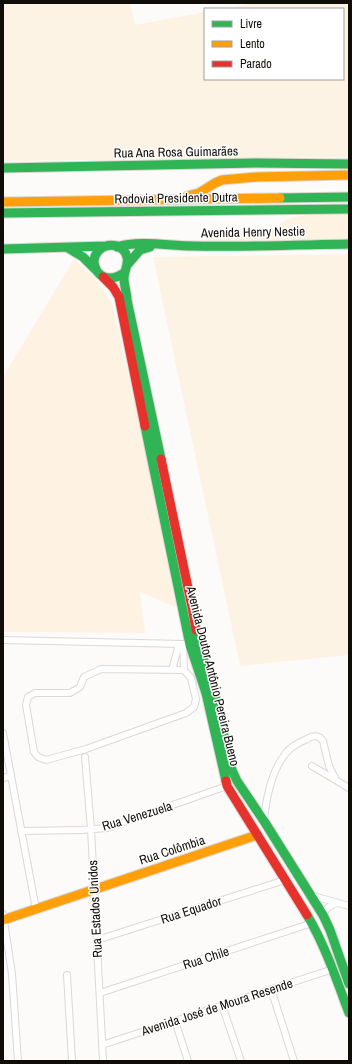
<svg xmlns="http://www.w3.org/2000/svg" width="352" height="1064" font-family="'Archivo Narrow',sans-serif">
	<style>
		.built { fill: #fcf3e5 }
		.green { fill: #fef2e2 }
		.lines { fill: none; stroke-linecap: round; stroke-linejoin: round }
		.street-casing { stroke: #dbd8d5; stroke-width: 8 }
		.fast-casing { stroke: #dbd8d5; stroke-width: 11 }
		.slow-casing { stroke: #dbd8d5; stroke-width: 11 }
		.jam-casing { stroke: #dbd8d5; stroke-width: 11 }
		.street { stroke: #fffefe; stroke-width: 6 }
		.fast { stroke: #30b455; stroke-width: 9 }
		.slow { stroke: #ff9f0a; stroke-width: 9 }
		.jam { stroke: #e5322d; stroke-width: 9 }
		.labels { text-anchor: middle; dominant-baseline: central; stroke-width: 3; stroke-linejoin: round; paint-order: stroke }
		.street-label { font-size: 13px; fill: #100c07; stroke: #fff }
	</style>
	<rect width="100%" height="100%" fill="#fdfbf9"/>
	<path class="built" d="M3,3H130L135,25L205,12V79H343V9H221L254,3H349V157L3,161Z
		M349,254V655L240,666L153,257Z"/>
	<path class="green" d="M311,214H349V244H343L205,241V235L264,234L288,219Z
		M74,259L98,282L112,304L142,431L176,607L140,592L145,633L3,632V377Z"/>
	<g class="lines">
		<g class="street-casing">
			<path id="street" d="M3,640L183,644L192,645
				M183,644L184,670
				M101,669L184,670L191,678L196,699L194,707L186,713L86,749L46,760L38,757L34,752L26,705L28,697L35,693H70L80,687L84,677Z
				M172,670L179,644
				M3,733L36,909
				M85,757L91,829L103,1061
				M312,766L349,788
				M3,778L11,776
				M264,821C266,799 272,770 286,753C291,746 300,742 307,739C313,735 319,735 323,741L329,766L335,778
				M21,831L81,830L107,828L227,786
				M310,895L349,906
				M3,914L12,974L18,1061
				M323,915C326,908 330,905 337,903
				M97,940L285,880
				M67,975L72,1061
				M271,989L294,1061
				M100,993L312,923
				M222,1005L241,1061
				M175,1021L188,1061
				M102,1045L333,969"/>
		</g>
		<g class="fast-casing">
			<path id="fast" d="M3,168L256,163L349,164
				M280,198L349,197
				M3,213L349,209
				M117,247C141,240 168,246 193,246C245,247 297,245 349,244
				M68,248L83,257L95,269
				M3,249L106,246
				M128,264L140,250L150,247
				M125,272C101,291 83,260 102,248C106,245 112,245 117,246C122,248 126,252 127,257C129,264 124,271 124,278C124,286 127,293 127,300L161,459
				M145,426L190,645L206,693L226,781
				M196,630L198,644L214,691L232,770L237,781L264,821L323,915L330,930L349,984
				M307,915C325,945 337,981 349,1013"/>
		</g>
		<g class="slow-casing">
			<path id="slow" d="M187,196L199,193L215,183L222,180L256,177L349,175
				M3,202L280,198
				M3,920L257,835"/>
		</g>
		<g class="jam-casing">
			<path id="jam" d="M103,277L113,287L119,297L145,426
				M161,459L192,607L196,630
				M226,781L227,786L307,915"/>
		</g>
		<use href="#street" class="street"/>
		<use href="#fast" class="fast"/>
		<use href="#slow" class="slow"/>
		<use href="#jam" class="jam"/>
	</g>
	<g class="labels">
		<g class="street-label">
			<text transform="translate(176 152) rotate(-1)">Rua Ana Rosa Guimarães</text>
			<text transform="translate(176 198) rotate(-1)">Rodovia Presidente Dutra</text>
			<text transform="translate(253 232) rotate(-1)">Avenida Henry Nestie</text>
			<text transform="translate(213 676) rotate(76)">Avenida Doutor Antônio Pereira Bueno</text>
			<text transform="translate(137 816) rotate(-17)">Rua Venezuela</text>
			<text transform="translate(172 850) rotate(-18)">Rua Colômbia</text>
			<text transform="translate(95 909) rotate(-93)">Rua Estados Unidos</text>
			<text transform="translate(191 910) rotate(-18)">Rua Equador</text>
			<text transform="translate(206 958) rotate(-18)">Rua Chile</text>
			<text transform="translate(217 1007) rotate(-18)">Avenida José de Moura Resende</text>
		</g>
	</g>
	<rect width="352" height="1064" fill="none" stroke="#100c07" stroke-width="8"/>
	<rect x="204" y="8" width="140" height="72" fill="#ffffff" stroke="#9f9e9c"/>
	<rect x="212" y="21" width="20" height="6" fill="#30b455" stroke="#9f9e9c"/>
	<text x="240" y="28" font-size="12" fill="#100c07">Livre</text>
	<rect x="212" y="41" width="20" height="6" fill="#ff9f0a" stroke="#9f9e9c"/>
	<text x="240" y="48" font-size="12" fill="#100c07">Lento</text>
	<rect x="212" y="61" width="20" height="6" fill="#e5322d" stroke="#9f9e9c"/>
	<text x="240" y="68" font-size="12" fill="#100c07">Parado</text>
</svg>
